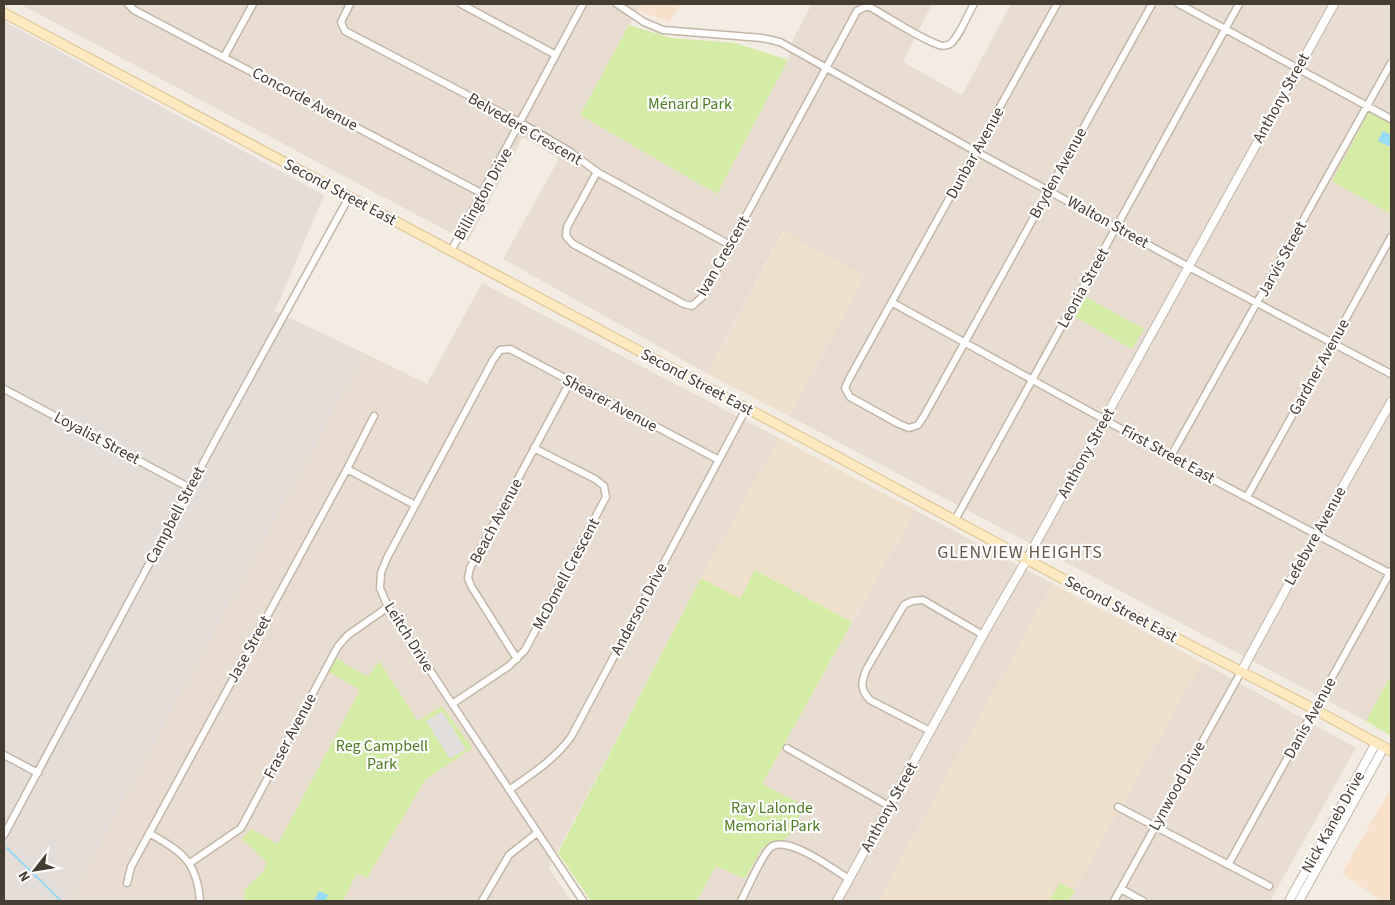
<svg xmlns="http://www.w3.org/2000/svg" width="1395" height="905" font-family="'Source Sans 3',sans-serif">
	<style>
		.residential { fill: #e8ddd0 }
		.commercial { fill: #f8e0ca }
		.industrial { fill: #e5ded8 }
		.education { fill: #eee0cb }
		.green { fill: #d5eca6 }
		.parking { fill: #e3dfdc }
		.water { fill: #97dbf7 }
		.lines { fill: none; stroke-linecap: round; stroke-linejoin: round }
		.stream { stroke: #97dbf7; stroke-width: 2 }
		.minor-casing { stroke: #c2b6a7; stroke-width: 9 }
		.tertiary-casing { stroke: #c2b6a7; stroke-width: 10 }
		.secondary-casing { stroke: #dbbf8f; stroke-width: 11 }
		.minor { stroke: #fff; stroke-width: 6 }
		.tertiary { stroke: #fff; stroke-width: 8 }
		.secondary { stroke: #ffe9c1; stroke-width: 9 }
		.labels { text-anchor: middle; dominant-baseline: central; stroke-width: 4.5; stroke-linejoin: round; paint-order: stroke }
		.street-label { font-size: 16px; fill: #453c32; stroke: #fff }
		.park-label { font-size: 16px; fill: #4e7c20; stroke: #fff }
		.neighbourhood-label { font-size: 18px; letter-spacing: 1px; fill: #695848; stroke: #fff }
	</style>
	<rect width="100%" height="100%" fill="#f3ece2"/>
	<path class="residential" d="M20,4H641L580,115L717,194L788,60L793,39L812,4H932L903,62L962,95L1011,4H1391V675L1366,721L789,416L811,377L863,276L783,231L708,374L503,259L559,159L523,137L468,242Z
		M482,283L779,438L701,578L549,868L571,901H76L71,896L364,353L427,384Z
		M915,510L1053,584L878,901H697L716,866L745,879L760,851L768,844L784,840L762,784Z
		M1202,662L1356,748L1270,901H1068Z"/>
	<path class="commercial" d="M641,4H680L669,22L637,10Z
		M1391,788V901H1382L1342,873Z"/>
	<path class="industrial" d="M4,21L324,195L275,311L364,353L71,896L76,901H4Z"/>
	<path class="education" d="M784,231L863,276L811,377L789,416L708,374Z
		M779,438L915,510L852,622L756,570L740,600L701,578Z
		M1053,584L1202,662L1068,901H878Z"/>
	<path class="green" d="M629,25L671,38L735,43L788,60L717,194L580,115Z
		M1369,112L1391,124V214L1332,181Z
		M1084,296L1144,329L1132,349L1073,316Z
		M755,570L852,622L762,784L805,806L790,834L784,840L768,844L760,851L745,879L716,866L697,901H591L558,853L701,578L740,599Z
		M336,658L368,677L379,661L418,721L442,706L472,748L425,780L367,878L357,873L343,901H244L245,889L263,872L267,862L242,839L251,829L278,844L360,690L329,672Z
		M1391,675V736L1366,721Z
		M1060,883L1075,891L1068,901H1049Z"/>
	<path class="parking" d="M442,711L466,749L450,759L426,721Z"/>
	<path class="water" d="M1383,131L1391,135V147L1378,141Z
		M319,891L328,895L325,901H314Z"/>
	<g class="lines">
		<path class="stream" d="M7,848L61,901"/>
		<g class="minor-casing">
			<path id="minor" d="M128,4L134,10L483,194
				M350,4L341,22L345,31L521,123L569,151L597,172L730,245
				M461,4L556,55
				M617,4L644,22L663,30L762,38L780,42L975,151L1189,267L1391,374
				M1057,4L849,379L845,388L850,397L899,424L909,428L918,425L924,416L1152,4
				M1179,4L1391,119
				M224,57L253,4
				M597,172L567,227L566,236L573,244L684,304L692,306L702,297L857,11L865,7H870C891,19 917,37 939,45C942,46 946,46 950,44C959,38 968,13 974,4
				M451,251L583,4
				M893,303L1212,479L1391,574
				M4,389L190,488
				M1171,456L1391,63
				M347,469L415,505
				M1247,497L1391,237
				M955,520L1239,4
				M517,659L471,586L468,578L470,568L570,382
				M452,704L509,666L525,650L606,497L604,486L595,479L534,448
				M930,731L870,700C860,689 861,684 866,670L904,605L912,601L923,600L983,635
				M787,748L889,806
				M4,755L38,773
				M509,790C532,774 554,760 571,737L746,409
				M1118,807L1269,886
				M149,833C182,852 197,861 200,901
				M4,835L216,439L349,197
				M190,863L241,828L338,646L348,635L388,607
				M1228,865L1391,571
				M127,883L131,867L347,469L374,416
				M1121,889L1143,901
				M482,901L509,855L537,833
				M583,901L388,607L380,588L381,573L387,558L493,360L500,350L510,349L719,460
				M741,901C747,890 762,854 771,847C788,835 833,869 849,879
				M1114,901L1241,672"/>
		</g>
		<g class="tertiary-casing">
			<path id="tertiary" d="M1241,672L1316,534L1391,402
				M837,901L983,635L1027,559L1334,4
				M1289,901L1376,743
				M1299,901L1384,747"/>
		</g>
		<g class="secondary-casing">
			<path id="secondary" d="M4,13L814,444L1091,594L1314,709L1391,751"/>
		</g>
		<use href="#minor" class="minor"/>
		<use href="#tertiary" class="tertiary"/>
		<use href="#secondary" class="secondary"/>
	</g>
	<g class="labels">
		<g class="street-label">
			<text transform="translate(1281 98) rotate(-61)">Anthony Street</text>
			<text transform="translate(305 99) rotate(28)">Concorde Avenue</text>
			<text transform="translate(525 129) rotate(30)">Belvedere Crescent</text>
			<text transform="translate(975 153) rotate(-61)">Dunbar Avenue</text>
			<text transform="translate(1058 173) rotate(-61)">Bryden Avenue</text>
			<text transform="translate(340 192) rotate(28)">Second Street East</text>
			<text transform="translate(483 194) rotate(-61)">Billington Drive</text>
			<text transform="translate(1108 222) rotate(29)">Walton Street</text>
			<text transform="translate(723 256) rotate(-60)">Ivan Crescent</text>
			<text transform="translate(1282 259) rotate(-61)">Jarvis Street</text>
			<text transform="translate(1083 288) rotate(-61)">Leonia Street</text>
			<text transform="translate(1319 367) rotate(-61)">Gardner Avenue</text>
			<text transform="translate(697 382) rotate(28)">Second Street East</text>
			<text transform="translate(610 403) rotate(28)">Shearer Avenue</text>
			<text transform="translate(97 438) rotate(28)">Loyalist Street</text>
			<text transform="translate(1086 453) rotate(-61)">Anthony Street</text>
			<text transform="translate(1168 454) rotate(29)">First Street East</text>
			<text transform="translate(175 515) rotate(-62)">Campbell Street</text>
			<text transform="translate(496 521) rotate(-62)">Beach Avenue</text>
			<text transform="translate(1315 536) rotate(-61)">Lefebvre Avenue</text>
			<text transform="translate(566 574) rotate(-62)">McDonell Crescent</text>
			<text transform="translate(639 609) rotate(-62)">Anderson Drive</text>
			<text transform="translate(1121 609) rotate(28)">Second Street East</text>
			<text transform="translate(409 637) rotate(58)">Leitch Drive</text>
			<text transform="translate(249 649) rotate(-61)">Jase Street</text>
			<text transform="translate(1310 718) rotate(-61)">Danis Avenue</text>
			<text transform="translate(290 736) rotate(-62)">Fraser Avenue</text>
			<text transform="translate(1177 786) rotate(-61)">Lynwood Drive</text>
			<text transform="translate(889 807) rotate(-61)">Anthony Street</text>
			<text transform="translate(1333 822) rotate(-61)">Nick Kaneb Drive</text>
		</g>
		<g class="park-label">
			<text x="690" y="104">Ménard Park</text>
			<text x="382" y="746">Reg Campbell<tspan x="382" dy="18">Park</tspan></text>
			<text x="772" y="808">Ray Lalonde<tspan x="772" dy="18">Memorial Park</tspan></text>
		</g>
		<g class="neighbourhood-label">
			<text x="1020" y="552">GLENVIEW HEIGHTS</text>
		</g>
	</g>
	<rect width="1395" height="905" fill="none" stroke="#453c32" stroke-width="10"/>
	<g transform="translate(35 870) rotate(239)" stroke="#ffffff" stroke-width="4" paint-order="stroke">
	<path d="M0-4L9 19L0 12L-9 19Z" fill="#453c32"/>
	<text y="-8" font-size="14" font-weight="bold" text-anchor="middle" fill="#453c32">N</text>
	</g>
</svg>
